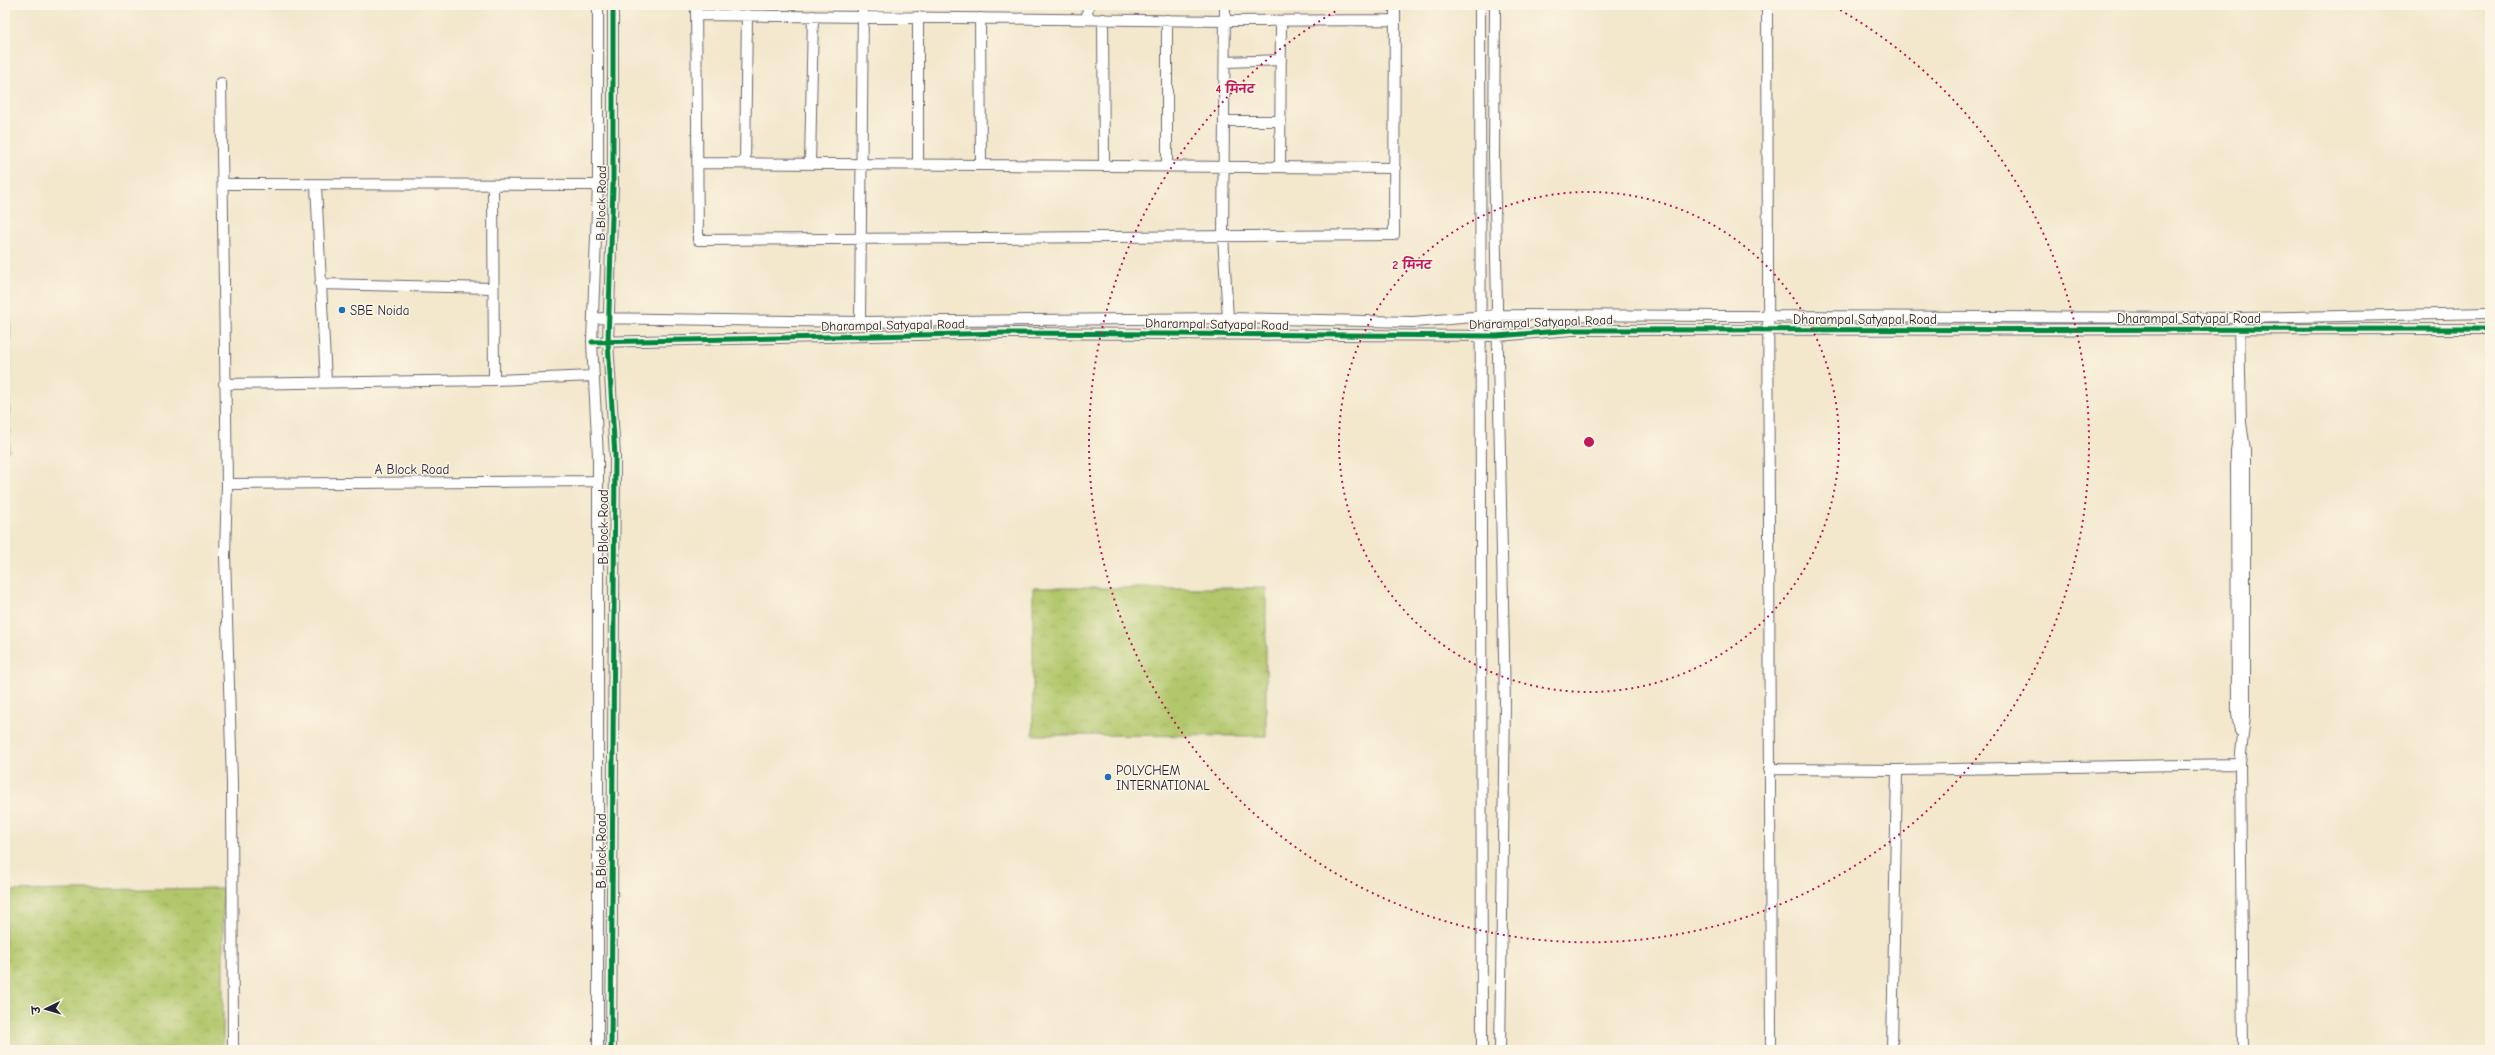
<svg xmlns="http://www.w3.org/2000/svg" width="2495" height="1055" font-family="'Comic Neue','Playpen Sans Deva',sans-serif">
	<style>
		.park { fill: url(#park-crowns); stroke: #6a7454 }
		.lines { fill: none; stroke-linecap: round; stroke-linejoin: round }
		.minor-casing { stroke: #6b676e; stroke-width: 12 }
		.minor { stroke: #fff; stroke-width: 10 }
		.cycleway-casing { stroke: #fcf5e5; stroke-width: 8 }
		.cycleway { stroke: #00873e; stroke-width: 5 }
		.ring { fill: none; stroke: #c2185b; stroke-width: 2; stroke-dasharray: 2 4 }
		.poi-dot { fill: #1f6fb2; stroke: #fcf5e5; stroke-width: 1.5 }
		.labels { text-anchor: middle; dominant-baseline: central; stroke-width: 3; stroke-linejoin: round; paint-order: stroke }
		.street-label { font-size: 13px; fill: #22223b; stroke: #fcf5e5 }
		.poi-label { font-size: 13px; fill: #22223b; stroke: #fcf5e5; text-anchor: start }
		.centre { fill: #c2185b; stroke: #fcf5e5; stroke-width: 2 }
		.ring-label { font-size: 12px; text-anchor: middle; font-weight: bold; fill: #c2185b; stroke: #fcf5e5; stroke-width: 3; stroke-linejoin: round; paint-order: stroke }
	</style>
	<defs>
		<pattern id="park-crowns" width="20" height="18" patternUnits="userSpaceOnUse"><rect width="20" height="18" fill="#b2c76c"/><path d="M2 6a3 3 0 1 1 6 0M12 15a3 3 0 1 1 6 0" fill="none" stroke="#99ab5e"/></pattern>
	</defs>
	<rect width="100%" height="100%" fill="#fcf5e5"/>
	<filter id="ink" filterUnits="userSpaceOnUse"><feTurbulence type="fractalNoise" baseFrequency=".025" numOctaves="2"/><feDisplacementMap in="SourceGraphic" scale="8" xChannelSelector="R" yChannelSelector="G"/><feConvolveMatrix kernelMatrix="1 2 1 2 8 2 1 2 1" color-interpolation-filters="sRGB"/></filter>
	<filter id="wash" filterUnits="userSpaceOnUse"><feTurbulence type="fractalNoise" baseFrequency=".012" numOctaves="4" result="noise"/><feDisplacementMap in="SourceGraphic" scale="16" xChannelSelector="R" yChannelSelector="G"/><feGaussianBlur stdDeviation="0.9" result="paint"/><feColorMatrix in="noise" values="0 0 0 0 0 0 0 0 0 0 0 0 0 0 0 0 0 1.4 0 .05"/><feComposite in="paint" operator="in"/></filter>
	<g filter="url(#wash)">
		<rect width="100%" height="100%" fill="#f3e7cc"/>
		<path class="park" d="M5,315H10L9,451H5Z
			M1033,588H1266V736L1033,735Z
			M223,888V1050H5V891Z"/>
	</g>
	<g filter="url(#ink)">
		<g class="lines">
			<g class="minor-casing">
				<path id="minor" d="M598,5V185L592,342L598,457V1050
					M696,5L698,240L1394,235L1395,5
					M1225,5L1223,236L1228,318
					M1480,5L1482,1050
					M1495,5L1494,155L1505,704L1500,1050
					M1767,5L1771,1050
					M696,15L1225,21L1395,20
					M918,17V164
					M980,18L981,165
					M1087,19L1088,5
					M1103,19L1104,166
					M1167,20V166
					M1225,62L1281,60
					M221,83L227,484L225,555L232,783L233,1050
					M1225,121H1280
					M698,163L1395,168
					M745,163L747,15
					M810,164L813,16
					M1280,167L1281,21
					M223,184L598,185
					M316,185L326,382
					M493,185L494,380
					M320,284L493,288
					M594,318L860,322L1228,318L1413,322L1498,315L2239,318L2490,313
					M860,322L863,5
					M2239,322L2241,423L2245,450V715L2240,764L2243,1050
					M592,342L1007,333L1497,336L1572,330L2490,329
					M224,384L494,380L594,376
					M2239,431L2236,451L2237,714L2240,731
					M227,484L598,481
					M1769,769L1897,770L2240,764
					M611,1050L615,456L608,342L613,185V5
					M1892,1050L1897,770"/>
			</g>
			<use href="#minor" class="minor"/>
			<g class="cycleway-casing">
				<path id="cycleway" d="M592,342L1007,333L1497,336L1572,330L2490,329
					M611,1050L615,456L608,342L613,185V5"/>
			</g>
			<use href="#cycleway" class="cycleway"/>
		</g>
	</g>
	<g class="ring">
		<circle cx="1589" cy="442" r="250"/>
		<path d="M1835 7A500 500 0 1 1 1343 7"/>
	</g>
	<g class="poi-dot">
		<circle cx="342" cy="310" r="4"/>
		<circle cx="1108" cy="777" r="4"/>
	</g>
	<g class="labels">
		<g class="street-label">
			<text transform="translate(601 203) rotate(-89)">B Block Road</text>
			<text x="2189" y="318">Dharampal Satyapal Road</text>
			<text x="1865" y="319">Dharampal Satyapal Road</text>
			<text transform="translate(1541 322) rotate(-2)">Dharampal Satyapal Road</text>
			<text transform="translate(1217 324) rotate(1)">Dharampal Satyapal Road</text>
			<text transform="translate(893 325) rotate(-1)">Dharampal Satyapal Road</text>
			<text x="412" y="469">A Block Road</text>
			<text transform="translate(603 527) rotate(-90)">B Block Road</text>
			<text transform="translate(601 851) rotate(-90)">B Block Road</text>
		</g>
		<g class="poi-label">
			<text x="350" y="310">SBE Noida</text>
			<text x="1116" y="770">POLYCHEM<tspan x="1116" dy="15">INTERNATIONAL</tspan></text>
		</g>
	</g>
	<circle cx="1589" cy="442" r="6" class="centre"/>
	<g class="ring-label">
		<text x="1235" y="93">4 मिनट</text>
		<text x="1412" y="269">2 मिनट</text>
	</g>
	<rect width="2495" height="1055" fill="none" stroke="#fcf5e5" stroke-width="20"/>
	<g transform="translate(46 1009) rotate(265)" stroke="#fcf5e5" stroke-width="3" paint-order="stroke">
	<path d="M0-3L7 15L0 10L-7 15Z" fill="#22223b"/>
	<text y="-6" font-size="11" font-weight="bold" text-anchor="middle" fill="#22223b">उ</text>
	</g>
</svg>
